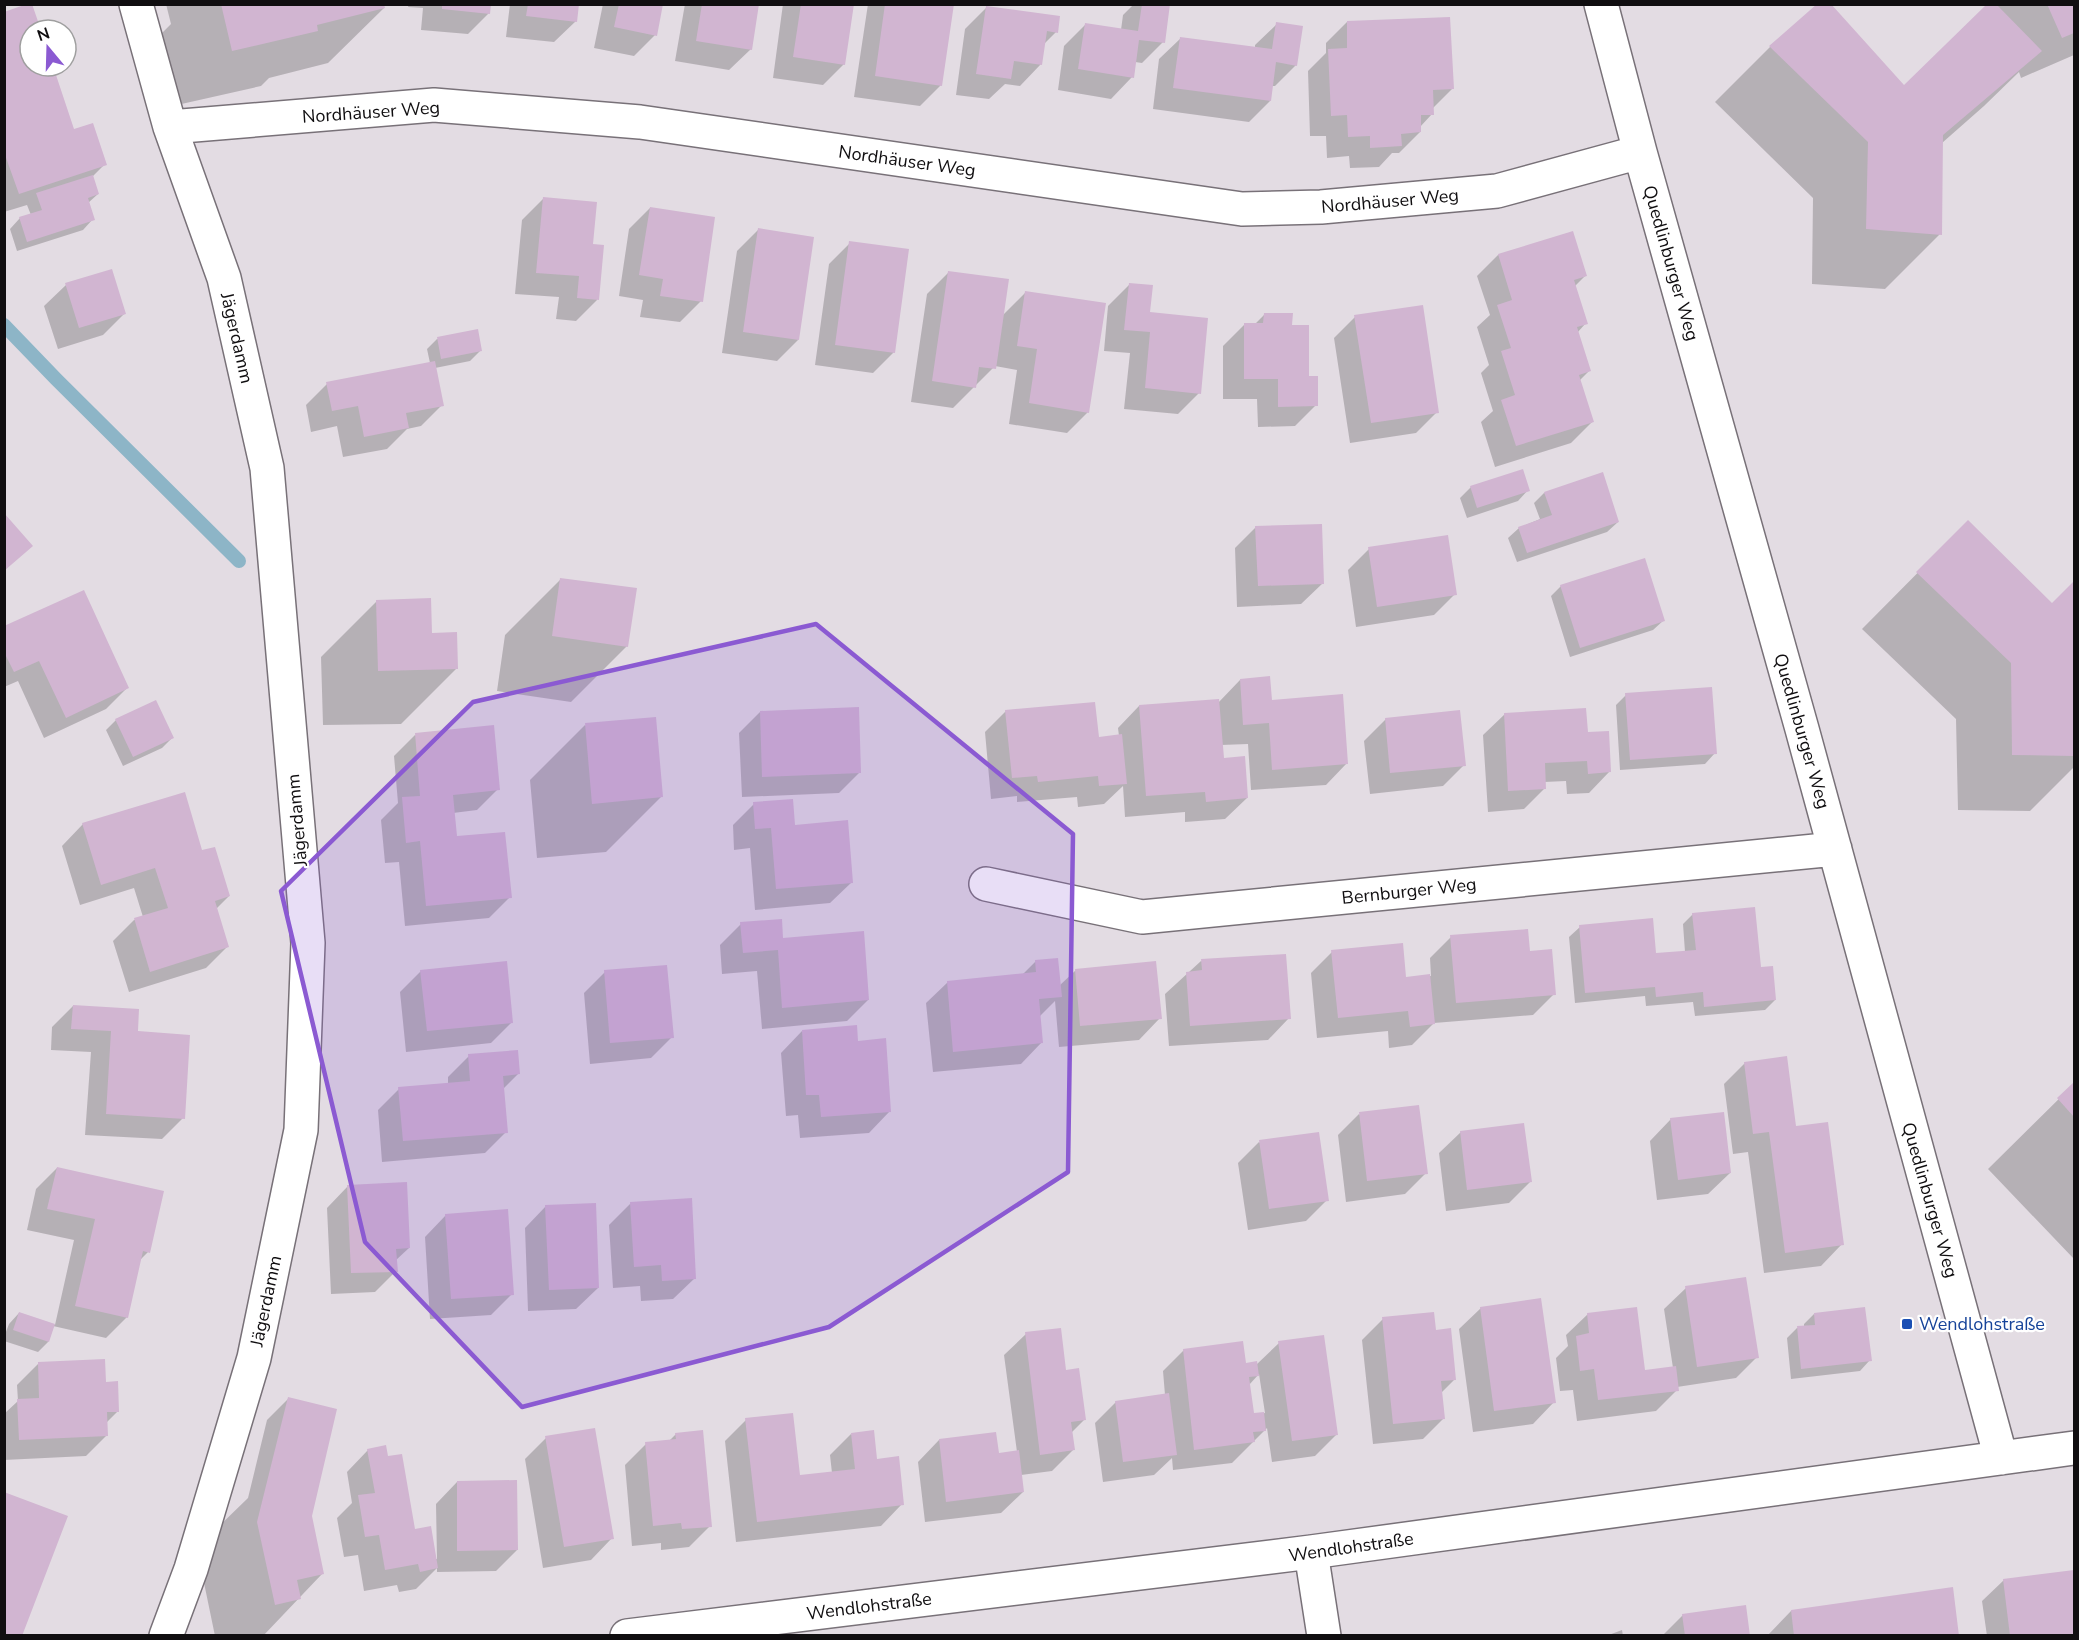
<svg xmlns="http://www.w3.org/2000/svg" width="2079" height="1640" font-family="'Nunito Sans',sans-serif">
	<style>
		.shadow { fill: #0003; fill-rule: evenodd }
		.lines { fill: none; stroke-linecap: round; stroke-linejoin: round }
		.stream { stroke: #8db5c7; stroke-width: 14 }
		.building { fill: #d1b5d1 }
		.minor-casing { stroke: #787178; stroke-width: 36 }
		.minor { stroke: #fff; stroke-width: 33 }
		.marked { fill: #8b5ad2; fill-opacity: 0.2; stroke: #8b5ad2; stroke-width: 4.5; stroke-linejoin: round }
		.transit-dot { fill: #1a4fb4; stroke: #fff; stroke-width: 2 }
		.labels { text-anchor: middle; dominant-baseline: central; stroke-width: 4.5; stroke-linejoin: round; paint-order: stroke }
		.street-label { font-size: 18px; fill: #100e10; stroke: #fff }
		.transit-label { font-size: 18px; fill: #164399; stroke: #fff; text-anchor: start }
	</style>
	<rect width="100%" height="100%" fill="#e3dce3"/>
	<path class="shadow" d="M166,4H383L384,8L328,63L269,78L261,86L177,105L160,35L171,24Z
		M409,4H490L489,13L468,34L421,30L423,8L408,7Z
		M510,4H577L576,21L554,42L506,37Z
		M603,4H661L655,35L634,56L594,48Z
		M685,4H758L751,49L729,70L675,61Z
		M783,4H852L844,64L823,85L773,78Z
		M868,4H953L941,85L920,106L854,97Z
		M1134,4H1169L1163,42L1142,63L1135,62L1132,77L1111,99L1058,90L1064,46L1085,25L1121,30L1123,15Z
		M1819,4L1904,87L1988,4H2074V55L2021,78L2019,72L1984,106L1942,143L1940,234L1885,289L1812,284L1813,198L1715,102L1770,47Z
		M986,8L1056,32L1043,45L1041,64L1020,86L1005,84L989,99L956,95L965,29Z
		M4,14L39,30H30V66H51L73,131L105,164L92,177L98,194L88,203L93,219L83,230L17,251L10,229L20,218L31,215L27,205L4,212Z
		M1347,22L1452,89L1432,109V114L1420,127V132L1399,153H1392L1379,167L1350,168L1349,156L1327,158L1326,136H1310L1308,71L1326,53V43Z
		M1277,24L1296,65L1275,86H1272L1270,101L1249,122L1153,109L1159,59L1181,38L1255,48V45Z
		M543,199L591,246L597,300L576,321L556,319L559,297L515,294L522,220Z
		M650,208L701,301L680,322L640,317L643,300L619,296L629,229Z
		M758,230L798,340L777,361L722,353L737,251Z
		M850,243L894,352L873,373L815,365L829,264Z
		M1498,255L1585,276L1574,287L1586,323L1577,333L1589,371L1579,381L1592,422L1571,443L1495,467L1481,422L1493,411L1481,373L1489,365L1477,327L1490,315L1477,276Z
		M948,273L1002,316L1025,293L1088,412L1067,433L1009,424L1017,370L995,366L953,408L911,402L927,294Z
		M66,285L124,314L103,335L58,349L44,306Z
		M1129,285L1199,393L1178,414L1124,409L1130,353L1104,351L1108,306Z
		M1264,315L1291,326L1316,405L1295,426L1258,427L1257,399H1223V346L1244,325L1255,324Z
		M1355,317L1437,412L1416,433L1350,443L1334,338Z
		M437,339L481,350L470,361L435,368L442,405L421,426L407,429L387,449L343,457L337,426L311,432L306,405L327,384L430,363L427,349Z
		M1471,487L1528,490L1518,501L1467,518L1460,498Z
		M1544,493L1618,522L1607,532L1517,562L1508,538L1519,528L1540,519L1534,503Z
		M1968,522L2052,605L2074,583V767L2030,811L1958,810L1956,719L1862,629Z
		M1256,527L1323,583L1301,604L1237,607L1235,548Z
		M1369,549L1455,594L1434,615L1356,627L1348,570Z
		M561,579L627,646L571,702L497,691L505,635Z
		M1561,586L1664,620L1653,630L1570,657L1551,596Z
		M377,601L430,634L456,669L401,724L323,725L321,657Z
		M4,628L128,687L106,709L44,738L18,681L4,687Z
		M1240,680L1271,701L1347,763L1326,785L1251,790L1248,744L1221,745L1222,759L1247,798L1225,819L1185,822V812L1125,817L1123,786L1104,804L1078,807L1077,797L1017,802V796L991,799L985,732L1006,711L1097,739L1119,736L1118,728L1139,706L1218,703Z
		M1626,695L1715,753L1705,764L1620,770L1616,705Z
		M760,712L860,772L839,793L742,797L739,733Z
		M1505,714L1586,734L1610,771L1589,793L1567,794L1566,781L1544,782L1545,788L1524,809L1488,812L1483,735Z
		M1386,719L1464,765L1443,786L1370,794L1364,741Z
		M116,720L172,738L162,748L123,766L106,730Z
		M585,725L661,797L606,852L537,858L530,780Z
		M415,735L498,789L477,810L453,813L456,838L510,897L489,918L405,926L399,862L385,863L381,820L398,803L394,756Z
		M754,804L852,882L830,903L755,910L750,848L734,850L733,825Z
		M83,824L201,852L229,896L216,909L227,947L206,968L129,992L113,941L134,920L143,917L134,888L80,905L62,846Z
		M1693,914L1775,1000L1765,1010L1695,1016L1693,1002L1646,1006L1645,996L1575,1003L1569,937L1580,927L1654,955L1685,952L1683,924Z
		M741,924L868,1000L847,1021L762,1029L757,971L722,974L720,945Z
		M1451,937L1529,952L1554,994L1533,1015L1434,1023L1412,1045L1389,1048L1388,1031L1317,1038L1311,973L1332,952L1405,978L1431,976L1430,958Z
		M1036,961L1059,986L1076,970L1160,1018L1139,1040L1059,1047L1055,1001L1039,1017L1042,1042L1021,1064L933,1072L926,1003L948,982L1022,975Z
		M1201,961L1289,1018L1268,1040L1169,1046L1165,994Z
		M421,971L512,1022L491,1043L406,1052L400,992Z
		M605,972L672,1037L651,1058L590,1064L584,993Z
		M73,1006L136,1033L183,1118L162,1139L85,1135L91,1052L51,1050L52,1027Z
		M802,1031L890,1111L869,1133L800,1138L798,1115L786,1116L781,1053Z
		M469,1056L519,1073L503,1089L506,1132L485,1153L382,1162L378,1110L399,1089L448,1085V1077Z
		M1745,1063L1842,1244L1821,1266L1764,1273L1748,1152L1733,1154L1724,1084Z
		M2074,1084V1259L1988,1169Z
		M1359,1114L1426,1173L1405,1194L1346,1202L1338,1135Z
		M1671,1119L1730,1173L1708,1194L1657,1200L1650,1141Z
		M1461,1132L1530,1182L1509,1203L1446,1211L1439,1153Z
		M1259,1142L1327,1200L1306,1221L1248,1230L1238,1163Z
		M57,1168L148,1252L139,1261L127,1317L106,1338L53,1326L48,1342L38,1352L4,1341V1337L9,1324L19,1313L55,1325L74,1240L27,1230L36,1189Z
		M348,1186L409,1248L395,1261L396,1271L375,1292L331,1294L327,1208Z
		M631,1203L695,1278L673,1299L641,1301L640,1286L613,1288L609,1225Z
		M546,1206L598,1288L576,1309L528,1311L525,1228Z
		M446,1215L512,1294L491,1315L430,1319L425,1237Z
		M1686,1288L1757,1357L1736,1378L1677,1387V1390L1656,1411L1577,1421L1573,1390L1560,1391L1556,1358L1568,1346L1566,1335L1588,1314L1643,1372L1673,1368L1664,1309Z
		M1481,1308L1554,1402L1533,1424L1473,1432L1459,1329Z
		M1814,1314L1870,1360L1860,1371L1791,1379L1787,1338L1797,1328L1804,1327V1324Z
		M1383,1319L1435,1331L1454,1380L1441,1393L1444,1418L1423,1439L1373,1444L1362,1340Z
		M1026,1334L1065,1372L1084,1420L1071,1433L1073,1450L1052,1471L1021,1475L1023,1492L1001,1513L925,1522L918,1462L939,1440L997,1454L1017,1452L1004,1355Z
		M1279,1343L1336,1435L1315,1456L1272,1462L1267,1428L1232,1463L1173,1470L1172,1458L1154,1475L1103,1482L1095,1423L1116,1402L1165,1395L1163,1371L1184,1350L1244,1364L1256,1365ZM1259,1374L1265,1413L1252,1415L1249,1385Z
		M38,1364L105,1383L118,1411L106,1423L107,1435L86,1456L4,1460V1414L18,1401L17,1385Z
		M288,1399L322,1574L263,1636H215L203,1578L213,1532L248,1498L267,1420Z
		M746,1420L799,1477L832,1473L830,1455L851,1434L875,1460L902,1504L881,1526L736,1542L725,1441Z
		M676,1434L710,1526L689,1547L661,1550V1543L632,1546L625,1465L646,1444L669,1441Z
		M546,1438L612,1538L591,1560L543,1568L525,1459Z
		M368,1450L414,1530L435,1559H437L436,1504L457,1482L517,1550L496,1571L437,1572V1568L416,1589L399,1592L397,1585L364,1591L358,1555L344,1557L337,1518L352,1503L347,1472Z
		M2074,1571V1636H1987L1982,1601L2004,1580Z
		M1791,1611L1958,1636H1767Z
		M1683,1615L1748,1636H1662Z
		M1622,1630L1623,1636H1606Z"/>
	<g class="lines">
		<path class="stream" d="M4,325L56,379L239,561"/>
	</g>
	<path class="building" d="M27,4H32L41,30H30V66H53L74,129L93,123L107,165L19,194L4,152V12Z
		M221,4H384L385,8L317,25L318,31L232,51Z
		M442,4H491L490,14L442,9Z
		M528,4H579L577,22L526,16Z
		M619,4H663L657,36L614,27Z
		M702,4H759L752,50L696,41Z
		M801,4H854L845,65L793,57Z
		M885,4H954L942,86L875,76Z
		M1142,4H1170L1165,43L1139,40L1134,78L1078,69L1085,23L1138,31Z
		M1817,4H1831L1904,85L1986,5H1997L2042,51L1943,135L1942,235L1866,229L1868,142L1769,46Z
		M2047,4H2074V33L2062,38Z
		M986,6L1060,16L1058,33L1047,31L1042,65L1014,61L1011,79L976,74Z
		M1450,17L1454,89L1433,90L1434,115H1421V132L1401,134L1402,146L1370,148V136L1348,137L1347,115L1331,116L1328,49L1347,48V21Z
		M1276,22L1303,26L1297,66L1276,62L1271,101L1173,88L1180,37L1272,49Z
		M93,175L99,194L88,198L95,220L27,242L19,217L42,210L36,193Z
		M543,197L597,202L593,244L604,245L599,300L577,298L579,276L536,273Z
		M650,207L715,217L703,302L660,296L663,279L639,275Z
		M758,228L814,237L799,340L743,332Z
		M1573,231L1587,276L1574,280L1588,324L1577,327L1591,371L1579,375L1594,422L1516,446L1501,400L1515,395L1501,351L1511,348L1497,305L1512,300L1498,254Z
		M849,241L909,249L895,353L835,345Z
		M112,269L126,314L79,328L65,283Z
		M948,271L1009,279L996,369L979,367L976,388L932,381Z
		M1129,283L1153,285L1150,312L1208,318L1201,394L1145,388L1150,332L1124,330Z
		M1025,291L1106,303L1089,413L1029,403L1037,349L1017,346Z
		M1423,305L1439,413L1371,423L1354,315Z
		M1264,313H1293L1292,325H1309V376H1318V406L1278,407V379H1244V323H1263Z
		M478,329L482,351L441,359L437,337Z
		M435,361L444,406L406,413L409,428L364,437L358,406L332,411L326,382Z
		M1523,469L1530,491L1477,508L1470,486Z
		M1603,472L1619,522L1527,553L1518,527L1552,515L1544,492Z
		M4,513L33,546L4,571Z
		M1968,520L2052,603L2074,581V756L2012,755L2011,663L1916,572Z
		M1322,524L1324,584L1258,586L1255,526Z
		M1448,535L1457,595L1377,607L1368,547Z
		M1645,558L1665,621L1580,648L1560,585Z
		M560,578L637,588L628,647L552,636Z
		M84,590L129,688L66,718L39,661L14,672L4,652V626Z
		M431,598L432,633L457,632L458,669L378,671L376,600Z
		M1270,676L1272,700L1343,694L1348,764L1272,770L1269,723L1243,725L1240,679Z
		M1712,687L1717,754L1630,760L1625,693Z
		M1219,699L1224,758L1245,756L1248,798L1206,802L1205,792L1146,796L1139,705Z
		M156,700L174,738L133,757L115,719Z
		M1095,702L1099,737L1122,734L1127,784L1099,786L1098,776L1038,782L1037,776L1012,778L1005,710Z
		M859,707L861,773L762,777L760,711Z
		M1586,708L1588,732L1609,731L1611,772L1588,774L1587,761L1545,763L1546,789L1508,791L1504,713Z
		M1460,710L1466,766L1390,773L1385,718Z
		M656,717L663,797L592,804L585,723Z
		M494,725L500,790L453,795L457,836L505,832L512,898L426,906L420,841L406,843L402,797L420,796L415,733Z
		M185,792L202,850L215,847L230,896L215,901L229,947L150,972L134,918L168,908L155,868L101,885L82,823Z
		M793,799L795,825L848,820L853,883L776,889L771,828L755,829L753,802Z
		M1755,907L1761,967L1773,966L1776,1000L1704,1007L1703,992L1656,997L1655,987L1585,993L1579,925L1653,918L1656,953L1696,950L1692,913Z
		M782,919L783,938L864,931L869,1000L782,1008L778,950L743,953L740,922Z
		M1528,929L1530,951L1552,949L1556,995L1456,1003L1450,935Z
		M1403,943L1406,977L1430,974L1435,1024L1410,1027L1408,1011L1338,1018L1331,950Z
		M1286,954L1291,1019L1190,1026L1186,972L1202,970L1201,959Z
		M1058,958L1062,997L1039,999L1043,1043L953,1052L947,981L1036,972L1035,960Z
		M507,961L513,1023L427,1031L420,970Z
		M1156,961L1162,1019L1080,1026L1075,969Z
		M667,965L674,1038L610,1043L604,970Z
		M73,1005L139,1009L138,1031L190,1035L185,1119L106,1114L111,1031L71,1029Z
		M857,1025L858,1041L886,1038L891,1112L821,1117L819,1095H806L802,1030Z
		M518,1050L520,1074L503,1076L508,1133L403,1141L398,1087L470,1081L468,1054Z
		M1787,1056L1796,1126L1828,1122L1844,1245L1785,1253L1769,1132L1753,1134L1744,1062Z
		M2074,1082V1117L2057,1098Z
		M1419,1105L1428,1174L1367,1181L1359,1112Z
		M1724,1112L1731,1173L1678,1180L1670,1118Z
		M1524,1123L1532,1182L1467,1190L1460,1131Z
		M1319,1132L1329,1201L1269,1209L1259,1140Z
		M57,1167L164,1191L150,1253L143,1251L128,1318L75,1306L95,1219L47,1209Z
		M407,1182L410,1248L396,1249L398,1272L351,1273L347,1185Z
		M692,1198L696,1279L662,1281L661,1265L634,1267L630,1202Z
		M596,1203L599,1288L549,1290L545,1205Z
		M508,1209L514,1295L451,1299L445,1214Z
		M1746,1277L1759,1358L1697,1367L1685,1286Z
		M1541,1298L1556,1403L1494,1411L1480,1307Z
		M1637,1307L1645,1370L1676,1366L1679,1391L1598,1400L1594,1369L1580,1371L1576,1336L1589,1333L1587,1313Z
		M1865,1307L1872,1361L1801,1369L1797,1326L1815,1325L1814,1313Z
		M19,1312L55,1324L49,1342L13,1330Z
		M1434,1312L1436,1330L1451,1328L1456,1380L1441,1381L1445,1419L1393,1424L1382,1317Z
		M1061,1328L1066,1370L1079,1368L1086,1420L1071,1422L1075,1450L1040,1455L1025,1332Z
		M1324,1335L1338,1435L1292,1441L1278,1341Z
		M1243,1341L1246,1363L1257,1361L1259,1376L1249,1377L1254,1413L1264,1412L1266,1431L1253,1432L1255,1442L1194,1450L1183,1349Z
		M105,1359L106,1382L118,1381L119,1412H107L108,1436L19,1440L17,1399L39,1398L38,1362Z
		M1169,1393L1177,1455L1123,1462L1115,1401Z
		M288,1397L337,1409L312,1516L324,1574L297,1580L301,1599L275,1605L257,1522Z
		M793,1413L800,1475L855,1469L851,1433L874,1430L877,1459L899,1456L904,1505L757,1522L745,1418Z
		M595,1428L614,1539L564,1547L545,1436Z
		M703,1430L712,1527L682,1529L681,1523L653,1526L645,1442L676,1439L675,1433Z
		M996,1432L999,1453L1019,1450L1024,1492L946,1502L939,1439Z
		M386,1445L388,1456L402,1454L415,1529L431,1526L438,1568L420,1572L418,1564L385,1570L379,1535L365,1537L358,1495L375,1493L367,1449Z
		M517,1480L518,1550L457,1551V1481Z
		M4,1492L68,1516L22,1636H4Z
		M2074,1570V1636H2010L2003,1579Z
		M1953,1587L1959,1636H1794L1791,1610Z
		M1746,1605L1750,1636H1685L1682,1614Z"/>
	<g class="lines">
		<g class="minor-casing">
			<path id="minor" d="M136,4L170,127L224,278L267,468L308,943L301,1130L254,1358L191,1569L166,1636
				M1601,4L1640,152L1802,729L2001,1458
				M170,127L434,105L640,122L1242,209L1321,207L1497,191L1640,152
				M986,884L1142,917L1835,849
				M1311,1552L1324,1636
				M627,1636L1311,1552L2074,1448"/>
		</g>
		<use href="#minor" class="minor"/>
	</g>
	<path class="marked" d="M816,624L1073,834L1068,1172L829,1327L522,1407L365,1242L281,891L473,702Z"/>
	<rect class="transit-dot" x="1901" y="1318" width="12" height="12" rx="3"/>
	<g class="labels">
		<g class="street-label">
			<text transform="translate(371 112) rotate(-4)">Nordhäuser Weg</text>
			<text transform="translate(907 161) rotate(8)">Nordhäuser Weg</text>
			<text transform="translate(1390 201) rotate(-5)">Nordhäuser Weg</text>
			<text transform="translate(1671 263) rotate(74)">Quedlinburger Weg</text>
			<text transform="translate(237 338) rotate(77)">Jägerdamm</text>
			<text transform="translate(1802 731) rotate(74)">Quedlinburger Weg</text>
			<text transform="translate(297 820) rotate(-95)">Jägerdamm</text>
			<text transform="translate(1409 891) rotate(-6)">Bernburger Weg</text>
			<text transform="translate(1930 1200) rotate(74)">Quedlinburger Weg</text>
			<text transform="translate(266 1301) rotate(-78)">Jägerdamm</text>
			<text transform="translate(1351 1547) rotate(-8)">Wendlohstraße</text>
			<text transform="translate(869 1606) rotate(-7)">Wendlohstraße</text>
		</g>
		<g class="transit-label">
			<text x="1919" y="1324">Wendlohstraße</text>
		</g>
	</g>
	<rect width="2079" height="1640" fill="none" stroke="#100e10" stroke-width="12"/>
	<g transform="translate(48 48) rotate(341)"><circle r="28" fill="#ffffff" stroke="#9f9f9f" stroke-width="1.5"/>
	<path d="M0-4.5L10 22L0 15L-10 22Z" fill="#8b5ad2"/>
	<text y="-9" font-size="16" font-weight="bold" text-anchor="middle" fill="#100e10">N</text>
	</g>
</svg>
